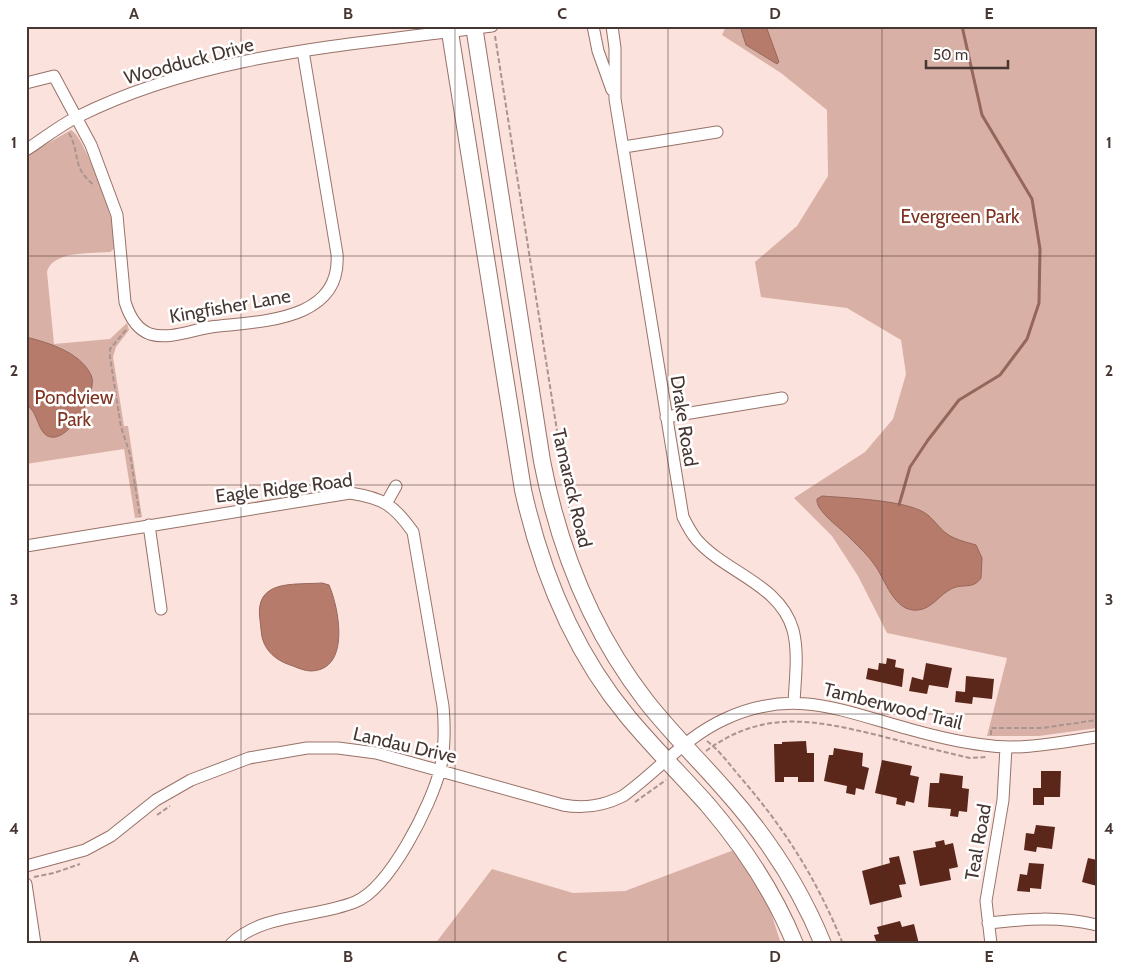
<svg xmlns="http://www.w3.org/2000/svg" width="1123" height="970" font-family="Cabin,sans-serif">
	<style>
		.green { fill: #d9b0a5 }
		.water { fill: #b77b6c; stroke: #95675b }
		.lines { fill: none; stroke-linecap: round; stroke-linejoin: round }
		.stream { stroke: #95675b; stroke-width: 3 }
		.building { fill: #5b271b }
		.street-casing { stroke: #977268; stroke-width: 13 }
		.secondary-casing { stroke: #977268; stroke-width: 18 }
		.path { stroke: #a9948f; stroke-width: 2; stroke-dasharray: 5 2.5; stroke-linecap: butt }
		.street { stroke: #fff; stroke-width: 11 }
		.secondary { stroke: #fff; stroke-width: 16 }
		.grid { fill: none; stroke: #473733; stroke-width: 1; stroke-opacity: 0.55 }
		.labels { text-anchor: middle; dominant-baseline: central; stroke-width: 5; stroke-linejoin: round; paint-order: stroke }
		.street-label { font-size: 19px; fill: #473733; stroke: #fff }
		.park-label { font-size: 19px; fill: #7f3321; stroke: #fff }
		.neatline { fill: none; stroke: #473733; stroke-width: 2 }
		.grid-label { font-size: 16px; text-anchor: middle; font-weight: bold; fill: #473733 }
	</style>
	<rect width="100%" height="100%" fill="#fce2dc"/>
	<path class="green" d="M726,26H1097V728L1039,736H987L1007,658L887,633L858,576L832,536L794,498L865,452L893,419L906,374L901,340L847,308L761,297L755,262L797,226L828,176L827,110L781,73L722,35Z
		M71,130C83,135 107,202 111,218C113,228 114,238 115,248L110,252C91,254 53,250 47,272L54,344L110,339L127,323L129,330L116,347L113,357L124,426H128L142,517L135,518L124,449L26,464V156Z
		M734,850L768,903L781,944H435L492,869L573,893L625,891Z"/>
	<path class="water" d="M740,26H766L779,62L777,64L746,45Z
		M26,337C49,343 80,352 91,375C99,390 70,441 51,437C37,435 39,411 26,405Z
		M822,496C847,498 905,500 925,513C933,518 939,528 947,534C956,540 966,542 976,545L982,558L981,578C973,590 962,583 951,589C940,595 934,605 923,609C896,617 887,583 876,567C869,556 859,547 850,538C842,529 815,511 817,499Z
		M322,583L329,585C339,608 351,670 311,671C305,671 298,668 293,666C280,662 269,655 264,643C261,637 261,627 260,620C254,579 293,585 322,583Z"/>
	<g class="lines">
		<path class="stream" d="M899,505L910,467L928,440L959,400L1000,375L1027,339L1039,303L1040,249L1032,199L982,115L962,26"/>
	</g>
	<path class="building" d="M887,658L896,660L895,667L904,669L902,687L866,679L868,668L878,670L879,663L886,664Z
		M926,663L952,668L948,688L929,685L927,694L909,691L912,677L923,680Z
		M966,676L994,679L992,699L973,697L972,704L955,702L956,691L965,692Z
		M806,741L807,753H814V782H798V777H784V782H775L774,744H782V742Z
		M834,748L863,753L862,766L869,768L864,790L856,788L855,795L846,793L847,786L824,781L829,755H833Z
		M882,760L912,766L910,775L919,777L914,803L906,801L905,806L896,804L897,798L875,793Z
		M1041,771H1061L1060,797H1044V805H1033V788H1041Z
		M940,773L963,776L962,788L969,789L967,812L959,811L958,817L950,816L951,809L928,807L930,783H939Z
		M1036,825L1055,827L1052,849L1037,847L1036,852L1024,850L1026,833L1034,834Z
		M944,840L945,845L953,843L958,867L949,869L951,880L920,886L913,851L936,847L935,842Z
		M899,856L906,884L899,885L902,897L870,905L862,871L890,863L889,858Z
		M1088,858L1097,860V886L1082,882Z
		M1029,863L1044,864L1041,889L1030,888V892L1017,891L1020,874L1027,875Z
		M900,921L902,927L914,924L919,944H877L874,935L879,934L877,927Z"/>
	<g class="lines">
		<g class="street-casing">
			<path id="street" d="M593,26L598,51L612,90
				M612,26L615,48V99L683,517C687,525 691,533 697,540C726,573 780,584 793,630C799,653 795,680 794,703
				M26,83L54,76L91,145L117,215L125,302C129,315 136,329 150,334C169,340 192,330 211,327C259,321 342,322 337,254L303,51
				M624,147L717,132
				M26,150C43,139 59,126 77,117C204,53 353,45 492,26
				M666,417L782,398
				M387,502L396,486
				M149,525L161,609
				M26,546L350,493C383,498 394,505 413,532L443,706C445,728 445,749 440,770C431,805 390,888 355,902C316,918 262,913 231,944
				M26,866L85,850L111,836L156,800L191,780L249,758L307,748H338L376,753L563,805C585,809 603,806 623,796C658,771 685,737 725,719C794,687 842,711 909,729C934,736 958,742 984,745C1021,751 1060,742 1097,737
				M26,884L35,944
				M988,923C1025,919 1059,916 1097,925
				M991,944L986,901L1003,800L1006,747"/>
		</g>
		<g class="secondary-casing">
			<path id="secondary" d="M449,26L523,490C541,571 574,652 628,717C653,747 681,775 707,804C743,846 774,892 795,944
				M474,26L542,461C559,549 591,630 646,701C671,733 700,761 726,791C767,837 800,887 823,944"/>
		</g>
		<path class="path" d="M495,36L571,520
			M69,133C81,155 71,167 94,185
			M126,330L110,349V357L121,427L130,454L140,517
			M991,735V728H1042L1097,720
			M707,741C720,751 730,765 741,778C786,830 817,880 843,944
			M706,751C763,709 814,720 877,735C908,743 939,751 970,758L987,757
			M635,802L666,780
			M157,815L170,806
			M34,877L54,873L80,864"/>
		<use href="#street" class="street"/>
		<use href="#secondary" class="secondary"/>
	</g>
	<path class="grid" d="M241,26V944M455,26V944M668,26V944M882,26V944M26,256H1097M26,485H1097M26,714H1097"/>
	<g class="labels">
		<g class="street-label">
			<text transform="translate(189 61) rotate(-15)">Woodduck Drive</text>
			<text transform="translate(230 306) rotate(-10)">Kingfisher Lane</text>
			<text transform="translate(684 421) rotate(81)">Drake Road</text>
			<text transform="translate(284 488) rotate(-7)">Eagle Ridge Road</text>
			<text transform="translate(572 488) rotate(77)">Tamarack Road</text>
			<text transform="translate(893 706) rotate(14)">Tamberwood Trail</text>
			<text transform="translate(405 745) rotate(13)">Landau Drive</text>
			<text transform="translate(978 842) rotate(-80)">Teal Road</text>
		</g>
		<g class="park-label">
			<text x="960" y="216">Evergreen Park</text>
			<text x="74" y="397">Pondview<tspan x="74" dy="22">Park</tspan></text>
		</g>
	</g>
	<rect width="1123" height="970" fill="none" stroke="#ffffff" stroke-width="55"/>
	<path d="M926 60v8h82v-8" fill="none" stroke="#473733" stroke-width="2.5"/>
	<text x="933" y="60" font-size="15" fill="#473733" stroke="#ffffff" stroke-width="4" paint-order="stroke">50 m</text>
	<rect x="28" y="28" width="1068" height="914" class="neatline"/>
	<g class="grid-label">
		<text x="134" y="19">A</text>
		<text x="348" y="19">B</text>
		<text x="562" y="19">C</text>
		<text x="775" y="19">D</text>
		<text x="989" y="19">E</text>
		<text x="14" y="148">1</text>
		<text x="1109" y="148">1</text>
		<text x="14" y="376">2</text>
		<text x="1109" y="376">2</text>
		<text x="14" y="605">3</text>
		<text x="1109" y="605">3</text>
		<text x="14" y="834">4</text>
		<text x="1109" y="834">4</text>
		<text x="134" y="962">A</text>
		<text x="348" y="962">B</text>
		<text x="562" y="962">C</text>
		<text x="775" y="962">D</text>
		<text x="989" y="962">E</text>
	</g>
</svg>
